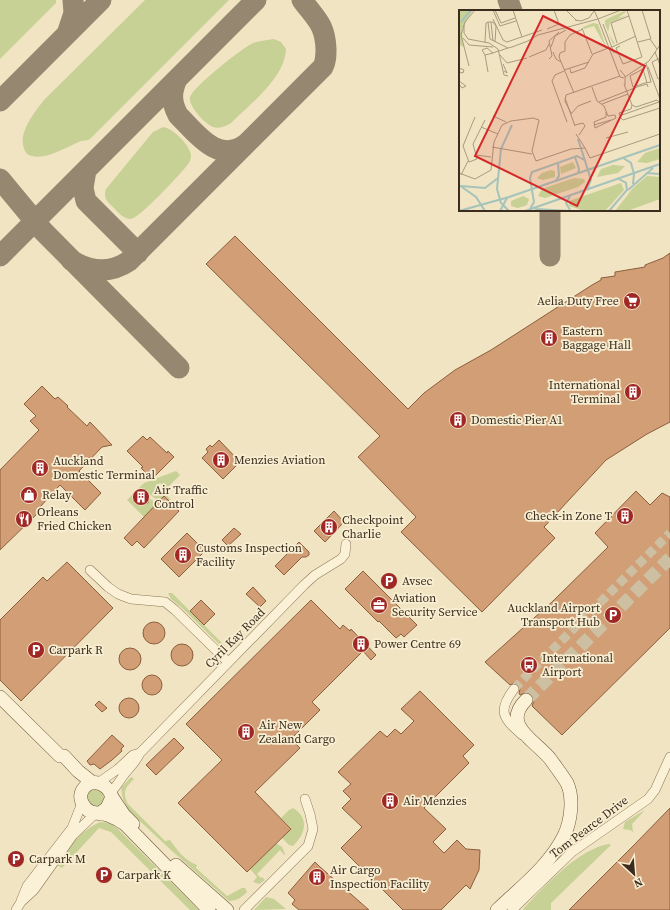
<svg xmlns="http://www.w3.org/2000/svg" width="670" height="910" font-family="'Source Serif 4',serif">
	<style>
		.green { fill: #c7d095 }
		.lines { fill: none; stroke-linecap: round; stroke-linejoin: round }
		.taxiway { stroke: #968870; stroke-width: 21 }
		.building { fill: #d19e76; stroke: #8d5e3c }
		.street-tunnel { stroke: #cdbfa1; stroke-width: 9; stroke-dasharray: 9 4.5; stroke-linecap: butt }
		.secondary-tunnel { stroke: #cdbfa1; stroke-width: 13; stroke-dasharray: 13 6; stroke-linecap: butt }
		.street-casing { stroke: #8c7558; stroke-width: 10 }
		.secondary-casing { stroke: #6e563b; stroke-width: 14 }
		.street { stroke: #fbf1d6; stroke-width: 9 }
		.secondary { stroke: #fbf1d6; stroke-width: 13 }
		.labels { text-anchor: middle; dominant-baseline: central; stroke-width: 3.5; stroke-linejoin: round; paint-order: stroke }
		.poi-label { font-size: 12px; fill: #3b2c1d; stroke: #f8eed2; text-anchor: start }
		.street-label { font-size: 12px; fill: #3b2c1d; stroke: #f8eed2 }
		.inset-river { fill: none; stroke: #a5c3bb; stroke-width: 2 }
		.inset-road { fill: none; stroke: #a89a80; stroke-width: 1 }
		.view { fill: #d62828; fill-opacity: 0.15; stroke: #d62828; stroke-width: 2 }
		.inset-edge { fill: none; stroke: #3b2c1d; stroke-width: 2 }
	</style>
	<rect width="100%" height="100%" fill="#f1e4c2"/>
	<path class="green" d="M0,0H56V3L0,59Z
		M145,0H229L90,139C87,141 85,140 81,141C66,147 42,163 27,154C14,137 34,113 44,100Z
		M274,39L281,42L286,49C285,78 250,104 231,123C226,126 220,129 213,127C205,124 188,106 190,97C194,86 241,49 253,43C259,41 267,40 274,39Z
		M163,127C173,128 191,146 191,156C191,161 188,164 185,168C177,177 141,217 131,219C123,219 118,212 113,207C107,201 103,198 106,189L153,132Z
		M176,471L180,475L166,489L160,483L157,485L171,500L159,502L144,489C138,490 133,494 133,500L137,504L142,503L148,497L157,504L144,517L127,500L144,483Z
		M168,593H172L225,646L223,648L181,607L171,599Z
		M131,777L134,779C125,788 122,792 128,804L165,841L170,840C178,851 184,860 197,865L196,868L227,896L242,888H245L247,892C242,897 237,901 229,901L172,851L129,811L123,799L121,788Z
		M96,787L106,795L105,802L97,808L88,804C85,793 85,793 96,787Z
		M293,808C311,819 304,835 293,846L289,845L282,838L291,828L281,818L289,810Z
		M645,810L632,824L633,832L630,830L623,829L625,822Z
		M100,822L111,823L118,829L199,910H190L111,832L99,828L62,868L57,865C71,846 77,833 100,822Z
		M276,843L282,847L285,854L284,855L280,850L257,874L261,878L262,877L265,880L259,884L253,882L257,877L250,869Z
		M609,844L611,845L551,903V910H523L524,908C545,886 578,849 609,844Z
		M266,897L274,899L286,909L254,910Z"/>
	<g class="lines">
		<path class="taxiway" d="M508,0L512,11
			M67,34L74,13L73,0
			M177,79C171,92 171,102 178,115C196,133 218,165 246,144
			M0,101L101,0
			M86,170L83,188L86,201L138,253
			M0,179L43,231L179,368
			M550,210V256
			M0,256L256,0
			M71,260C90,272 110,274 129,261L323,67C326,61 326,56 326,49C325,24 316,19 302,0"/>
	</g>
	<path class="building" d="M235,236L408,409L424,393L455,370L491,350L592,285L601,280V278L615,276V272L645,267V265L663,258L670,253V422L647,434L606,460L544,527L555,538L482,612L401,532L416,517L358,457L380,436L206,264Z
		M42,386L55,399L58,397L68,406L67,407L87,426L90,422L112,445L102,447L79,471L101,493L85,510L60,485L40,507L41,510L0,550V470L39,430L30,421L36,416L24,404Z
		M143,436L147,440L150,437L167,453L168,451L174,457L154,477L148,471L146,473L141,468L143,467L127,451Z
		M219,440L240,462L223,479L202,458L208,452L206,449L210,445L212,447Z
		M142,489L146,490L148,494V503L137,504L134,502L133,496L138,490Z
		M636,491L650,505L662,493L670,497V628L562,735L532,706L534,701L531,694L527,692L520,695L519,693L520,689L518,684L514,683L510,685L485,662L553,601L608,547L595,533Z
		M164,496L179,511L144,548L137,541L132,546L124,538Z
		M334,511L344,522L325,542L314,531Z
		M234,528L241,534L228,546L222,540Z
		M187,533L205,551L179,577L161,559Z
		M299,542L309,552V555L306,557H302L284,575L275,566Z
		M67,562L113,608L21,701L0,680V620L43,577L47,581Z
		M363,571L417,625L404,637L401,634L396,638L379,621L378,622L345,589Z
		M253,587L266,601L260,607L246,594Z
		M201,600L215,614L204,625L190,611Z
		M311,600L340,629L343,625L350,631L351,629L376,655L371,660L363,651L312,702L320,710L291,739L300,748L255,792L291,829L247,872L178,803L222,760L186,724Z
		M143 633a11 11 0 1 1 22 0a11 11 0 1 1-22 0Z
		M171 655a11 11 0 1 1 22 0a11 11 0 1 1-22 0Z
		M119 659a11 11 0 1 1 22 0a11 11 0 1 1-22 0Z
		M142 685a10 10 0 1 1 20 0a10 10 0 1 1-20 0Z
		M420,691L474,745L463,756L469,763L424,808L446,829L433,842L444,853L457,840L466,849L480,850L479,870L470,889L466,885L441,910H403L341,848L362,827L342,808L351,799L343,791L351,784L338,772L380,731L387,737L395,729L401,734L414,721L401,709Z
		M119 708a10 10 0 1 1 20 0a10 10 0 1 1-20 0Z
		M99,701L107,708L102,712L95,705Z
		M112,735L124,746L121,749L122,751L112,760L100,769L94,764L90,765L87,761Z
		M174,738L184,748L156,775L146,765Z
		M670,808V910H569L634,845Z
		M315,862L319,866L369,910H299L292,904L295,900L288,893Z"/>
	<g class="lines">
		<path class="street-tunnel" d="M514,689L528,674L670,533"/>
		<path class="secondary-tunnel" d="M526,700L670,558"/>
		<g class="street-casing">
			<path id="street" d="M90,570L108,587L118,594L131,599L165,602L175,610L228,662
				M514,689C497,711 503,718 522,735
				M98,783L118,769L133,755L140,753
				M111,792C116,787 119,782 123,776C129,768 136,762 140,753L304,585L315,575L341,559L345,554L346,544
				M21,901L27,886L72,828L82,803
				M16,910L21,902L34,890L73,835L96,813
				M244,910L308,846L313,829L310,814L305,799
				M512,910L572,852L648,799L655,790L670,757"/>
		</g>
		<g class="secondary-casing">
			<path id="secondary" d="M0,697L60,756H64L78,771L93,783
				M112,797L124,815L133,824
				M100,813L107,808L112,797C108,783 90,776 82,791C78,799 84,809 91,812C97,814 104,813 110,816C116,818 121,821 126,825L209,910
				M176,865L227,910
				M497,910C521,887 549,866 564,836C571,821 574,798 567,783C562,775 556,767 551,760C538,742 500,726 526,700"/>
		</g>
		<use href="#street" class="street"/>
		<use href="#secondary" class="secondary"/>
	</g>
	<defs>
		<g id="supermarket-disc" transform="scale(0.9)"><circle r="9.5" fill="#9f2724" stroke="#f8eed2"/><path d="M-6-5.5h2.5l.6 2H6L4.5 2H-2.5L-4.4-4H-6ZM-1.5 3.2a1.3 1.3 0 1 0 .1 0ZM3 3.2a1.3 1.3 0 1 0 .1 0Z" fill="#fff"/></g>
		<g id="building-disc" transform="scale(0.9)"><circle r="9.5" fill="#9f2724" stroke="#f8eed2"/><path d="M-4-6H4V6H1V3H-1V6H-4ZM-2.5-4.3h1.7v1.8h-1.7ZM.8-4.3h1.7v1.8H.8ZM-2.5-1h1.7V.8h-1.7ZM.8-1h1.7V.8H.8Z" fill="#fff"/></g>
		<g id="shop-disc" transform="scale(0.9)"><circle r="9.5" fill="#9f2724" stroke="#f8eed2"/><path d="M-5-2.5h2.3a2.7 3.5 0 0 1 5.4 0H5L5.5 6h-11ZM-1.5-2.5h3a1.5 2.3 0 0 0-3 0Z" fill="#fff"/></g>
		<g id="restaurant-disc" transform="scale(0.9)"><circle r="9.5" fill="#9f2724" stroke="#f8eed2"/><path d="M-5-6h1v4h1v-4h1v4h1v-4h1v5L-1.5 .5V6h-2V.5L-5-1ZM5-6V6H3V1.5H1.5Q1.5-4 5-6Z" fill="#fff"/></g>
		<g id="parking-disc" transform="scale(0.9)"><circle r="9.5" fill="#9f2724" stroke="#f8eed2"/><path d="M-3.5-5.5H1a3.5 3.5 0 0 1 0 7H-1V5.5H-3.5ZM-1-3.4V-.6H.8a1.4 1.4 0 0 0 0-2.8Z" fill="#fff"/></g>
		<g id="office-disc" transform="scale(0.9)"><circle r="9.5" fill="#9f2724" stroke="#f8eed2"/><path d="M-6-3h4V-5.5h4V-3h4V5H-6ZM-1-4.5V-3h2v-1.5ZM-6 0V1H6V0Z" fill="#fff"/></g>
		<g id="bus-disc" transform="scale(0.9)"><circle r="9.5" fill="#9f2724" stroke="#f8eed2"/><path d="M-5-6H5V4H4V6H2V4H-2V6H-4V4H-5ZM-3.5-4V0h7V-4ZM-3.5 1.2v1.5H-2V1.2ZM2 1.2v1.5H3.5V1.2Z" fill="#fff"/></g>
	</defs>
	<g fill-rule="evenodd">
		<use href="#supermarket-disc" x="632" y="301"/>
		<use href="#building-disc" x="549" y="338"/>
		<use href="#building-disc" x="633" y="392"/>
		<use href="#building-disc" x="458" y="420"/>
		<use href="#building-disc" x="221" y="460"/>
		<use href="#building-disc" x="40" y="468"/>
		<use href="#shop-disc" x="29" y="495"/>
		<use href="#building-disc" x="141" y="497"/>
		<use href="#building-disc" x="625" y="516"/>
		<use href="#restaurant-disc" x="24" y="519"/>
		<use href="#building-disc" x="329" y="527"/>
		<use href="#building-disc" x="183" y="555"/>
		<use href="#parking-disc" x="389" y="581"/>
		<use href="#office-disc" x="379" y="605"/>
		<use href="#parking-disc" x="613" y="615"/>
		<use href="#building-disc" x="361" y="644"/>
		<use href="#parking-disc" x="36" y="650"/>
		<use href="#bus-disc" x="529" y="665"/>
		<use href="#building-disc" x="246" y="732"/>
		<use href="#building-disc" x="390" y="801"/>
		<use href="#parking-disc" x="16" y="859"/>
		<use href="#parking-disc" x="104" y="875"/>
		<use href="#building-disc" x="317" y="877"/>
	</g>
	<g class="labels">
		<g class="poi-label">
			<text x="619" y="301" text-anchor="end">Aelia Duty Free</text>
			<text x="562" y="331">Eastern<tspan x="562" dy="14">Baggage Hall</tspan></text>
			<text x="620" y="385" text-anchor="end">International<tspan x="620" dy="14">Terminal</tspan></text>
			<text x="471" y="420">Domestic Pier A1</text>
			<text x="234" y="460">Menzies Aviation</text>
			<text x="53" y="461">Auckland<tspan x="53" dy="14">Domestic Terminal</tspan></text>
			<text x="154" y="490">Air Traffic<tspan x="154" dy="14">Control</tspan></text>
			<text x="42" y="495">Relay</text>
			<text x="37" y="512">Orleans<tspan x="37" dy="14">Fried Chicken</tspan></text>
			<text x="612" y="516" text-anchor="end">Check-in Zone T</text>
			<text x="342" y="520">Checkpoint<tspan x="342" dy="14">Charlie</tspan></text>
			<text x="196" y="548">Customs Inspection<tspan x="196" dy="14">Facility</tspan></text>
			<text x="402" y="581">Avsec</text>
			<text x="392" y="598">Aviation<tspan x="392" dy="14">Security Service</tspan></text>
			<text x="600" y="608" text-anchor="end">Auckland Airport<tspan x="600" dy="14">Transport Hub</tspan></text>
			<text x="374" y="644">Power Centre 69</text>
			<text x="49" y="650">Carpark R</text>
			<text x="542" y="658">International<tspan x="542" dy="14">Airport</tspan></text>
			<text x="259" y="725">Air New<tspan x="259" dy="14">Zealand Cargo</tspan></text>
			<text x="403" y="801">Air Menzies</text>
			<text x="29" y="859">Carpark M</text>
			<text x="330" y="870">Air Cargo<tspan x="330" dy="14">Inspection Facility</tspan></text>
			<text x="117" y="875">Carpark K</text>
		</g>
		<g class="street-label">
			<text transform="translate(235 638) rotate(-45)">Cyril Kay Road</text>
			<text transform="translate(589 827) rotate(-37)">Tom Pearce Drive</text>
		</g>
	</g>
	<g transform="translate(459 10)">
		<rect width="201" height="201" fill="#f1e4c2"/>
		<path d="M14,0L3,19L4,37L0,34V1ZM165,1L167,2L159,8L169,5L151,13L149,22L156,34H154L146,14V10ZM134,13L139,14L147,37H144L145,34L135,16L125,19L124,17ZM201,138V149L188,153L178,152L186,143ZM114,152L117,158L102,164L101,157ZM154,155L166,156L159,163L138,167L142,159ZM92,160L96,161V167L84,170L78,168L83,163ZM188,166L201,167V189L168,201H156L174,178ZM115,168L125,169L126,172L119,177L86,188L79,186L83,179ZM162,173L165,180L146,201H126L110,196V191ZM64,186L70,189L68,195L59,198L52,196V191Z" fill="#c7d095"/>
		<path class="inset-river" d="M2,12L12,0M119,129L132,170L128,179M116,147L120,159L119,163M164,148L172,153L175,164L174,174M187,163L201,164M97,170L100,166L99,153M0,175L17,187L26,201M2,176L26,178L39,168M169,180L194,158M111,186L107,193L111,200M71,199L75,192L71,168L73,162L118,146L127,151M76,199L111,201M0,201L50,187L201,135M41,201L48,188M50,201L42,193L38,179L42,139L53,115M66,201L201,154M150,201L168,180L167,173L160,169"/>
		<path class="inset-road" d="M34,0L41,16L57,11M36,0L42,13L56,8M54,0L63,27M107,0L118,11M135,0L139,9L162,0M183,0L192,29M34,9L44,30L48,32L83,20M116,10L122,11L130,8L135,1M29,12L31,29L49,38M29,12H34L37,16L36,32M32,12L34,31M144,14L155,43M5,15V23L9,29L30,33L39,39L45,65L49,66M123,18L133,44M88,19L100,14L95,0M4,28L10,35L34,37M26,32L27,13L29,12M179,32L191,29L198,39M158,33L152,13L170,6M161,36L157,38L164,54L183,47L168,0M92,37L96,26L107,20M153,37L177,26M94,42L97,49L102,52M196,42L201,55M34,43L28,38L23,40L26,45L34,43L39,41H40L49,38L53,37L69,31L79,25L139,9L161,67L165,68M26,45L29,62M41,45L48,53L68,48M70,47L87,40L90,34M201,48L193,52L199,69L201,68M90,49L93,46L90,31L100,22M187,53L192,72L186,73L174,77L171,66L184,59L188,73M44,54L48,63L45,61M10,56L2,25L6,12L16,0M189,57L201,89M0,58L5,60L4,63L0,62M111,59L112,63L126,58L134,44L152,37M105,60L130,52M161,60L166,66V75M105,61L96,65L93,71L108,112M166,67L190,51L201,35M0,71L7,76L3,78L0,74M165,74L173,95M133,77L138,91L145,96L149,106L156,105L157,108L136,118L135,112L147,107V102M115,83L100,47L101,43L106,41V32L111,25L124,19M106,88L116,116M140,92L178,77L188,74L189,77M143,94L169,84M112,103L106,91L107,85L161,66M112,104L119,96L132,91M163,105L200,92L198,90L177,97L173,95M34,106L47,112M16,107L4,136L10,152L18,149L14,134L26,110M162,108L164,110L201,98M162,108L160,103L172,99L173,95M116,115L124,113L126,116L120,125M135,115L152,110M22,117L39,124M117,124L126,138M147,128L169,122M33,137L73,144M17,145L32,147M0,163L16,169L32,160L35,132L43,115L52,111L74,108L80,110L73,141L77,151L112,139L126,138L131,148L201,124M2,165L9,151"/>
		<path class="view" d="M84,6L186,56L118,196L16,146Z"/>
		<rect width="201" height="201" class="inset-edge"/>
	</g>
	<g transform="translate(634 874) rotate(154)" stroke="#f8eed2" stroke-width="3" paint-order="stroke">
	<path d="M0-3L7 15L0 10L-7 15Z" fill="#3b2c1d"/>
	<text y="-6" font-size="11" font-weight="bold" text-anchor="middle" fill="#3b2c1d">N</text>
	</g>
</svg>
